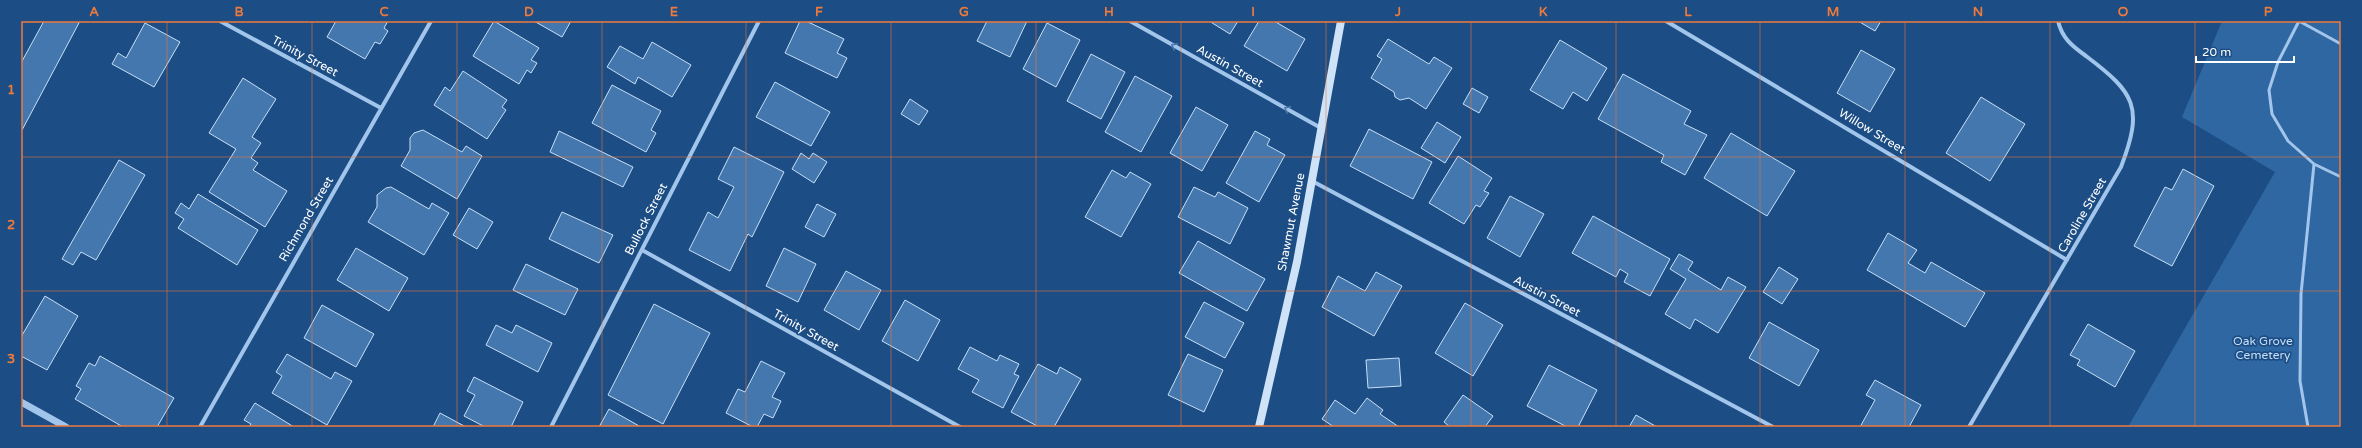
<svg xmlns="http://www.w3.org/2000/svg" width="2362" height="448" font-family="'Varela Round',sans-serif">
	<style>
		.green { fill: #2f67a2 }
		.building { fill: #4477ad; stroke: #c7dff8 }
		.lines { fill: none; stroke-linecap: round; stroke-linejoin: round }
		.service { stroke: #a2c5eb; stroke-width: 3 }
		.minor { stroke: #a2c5eb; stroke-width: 4 }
		.tertiary { stroke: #a2c5eb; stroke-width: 7 }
		.secondary { stroke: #cee2f8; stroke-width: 8 }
		.oneway { stroke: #4b77a8 }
		.grid { fill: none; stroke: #ed7a3d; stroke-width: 1; stroke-opacity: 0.55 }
		.labels { text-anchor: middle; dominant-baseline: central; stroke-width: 3.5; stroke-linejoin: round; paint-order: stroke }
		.street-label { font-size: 12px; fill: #fff; stroke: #1c4d84 }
		.park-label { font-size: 12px; fill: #c7dff8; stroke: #1c4d84 }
		.neatline { fill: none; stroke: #ed7a3d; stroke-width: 1.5 }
		.grid-label { font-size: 13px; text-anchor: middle; font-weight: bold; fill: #ed7a3d }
	</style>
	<rect width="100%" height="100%" fill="#1c4d84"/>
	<path class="green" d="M2222,21H2341V427H2128L2275,172L2182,117Z"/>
	<path class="building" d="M44,21H80L21,132V63Z
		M336,21H388L384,28L388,31L380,44L375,42L365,59L327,37Z
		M494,21L539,48L531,60L537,63L531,73L527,70L519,84L473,56Z
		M534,21H571L562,37Z
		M800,21H806L844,39L837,53L847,58L837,78L785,53Z
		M987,21H1027L1010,57L977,41Z
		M1209,21H1238L1230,34Z
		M1259,21H1274L1305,39L1287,71L1244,46Z
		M1858,21H1881L1875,31Z
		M145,23L180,42L154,87L112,64L118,53L126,58Z
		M1047,23L1080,40L1056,87L1023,69Z
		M1388,39L1429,64L1434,57L1452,68L1426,109L1409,98L1400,100L1395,97L1394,92L1371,78L1382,59L1377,56Z
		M1560,40L1607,68L1587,101L1573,92L1563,109L1530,90Z
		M652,42L691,65L672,97L638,77L635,84L607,67L620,46L643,59Z
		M1861,50L1895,69L1870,112L1837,93Z
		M1091,54L1125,72L1101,119L1067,101Z
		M463,71L507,100L502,107L506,110L487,139L434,105L445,87L450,91Z
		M1623,74L1691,111L1684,124L1707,135L1685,175L1661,162L1664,155L1598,119Z
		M1135,76L1172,96L1141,152L1105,132Z
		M243,78L276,99L252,137L261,143L251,158L258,163L253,170L287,191L265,227L209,192L236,149L209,133Z
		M775,82L830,112L811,146L756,117Z
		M612,85L661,111L651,130L656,133L646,152L592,123Z
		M1472,88L1488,97L1479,113L1463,104Z
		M1981,97L2025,124L1990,181L1946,153Z
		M910,99L928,111L919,125L901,114Z
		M1196,107L1228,125L1202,171L1170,153Z
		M1437,122L1461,137L1445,163L1421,148Z
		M1369,129L1432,162L1413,199L1350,166Z
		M423,130L462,152L466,146L482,156L457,199L401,166L410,150V138L414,133Z
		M559,131L633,167L623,187L550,152Z
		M1255,131L1270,139L1267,145L1285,155L1259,202L1226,183Z
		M1731,133L1795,171L1767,216L1704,178Z
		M734,147L784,172L752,237L748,234L730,271L689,250L708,212L718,218L734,187L718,179Z
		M801,153L809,159L813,153L827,162L814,183L792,169Z
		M1458,156L1492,178L1484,191L1489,193L1480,207L1476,205L1464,224L1429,203Z
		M119,160L145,175L96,260L81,252L73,265L62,259Z
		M2183,169L2214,186L2172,266L2134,246L2165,187L2172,190Z
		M1112,170L1126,178L1130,172L1151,184L1121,237L1085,217Z
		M391,187L429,209L432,203L449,213L424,255L368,222L377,207V195L386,188Z
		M1194,187L1215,197L1218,192L1248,208L1230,244L1178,217Z
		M198,194L258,230L237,265L178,228L184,219L175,213L181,203L189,209Z
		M1510,196L1544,214L1520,257L1487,238Z
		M817,204L836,214L824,237L805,227Z
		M469,208L493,222L477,249L453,235Z
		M562,212L613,235L599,263L549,239Z
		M1593,216L1670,259L1650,296L1624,282L1628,274L1620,269L1616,277L1572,253Z
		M1888,233L1917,250L1908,263L1925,273L1931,262L1985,293L1965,327L1867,270Z
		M1198,241L1265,279L1247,311L1179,273Z
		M356,248L408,278L389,311L337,280Z
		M784,248L816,264L798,302L766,286Z
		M1679,254L1693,262L1688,270L1721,290L1728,277L1746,287L1718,333L1695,319L1690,329L1665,314L1686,279L1670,269Z
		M526,264L578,289L565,315L513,290Z
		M1779,267L1798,279L1782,304L1763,292Z
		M846,271L881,290L859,330L824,310Z
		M1376,272L1402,286L1374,336L1322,307L1338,276L1365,291Z
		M45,296L78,316L47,370L21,356V337Z
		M905,300L940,320L918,361L882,341Z
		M1204,302L1244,323L1225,358L1185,337Z
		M1465,303L1503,325L1473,376L1435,353Z
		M654,304L710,333L663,424L608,395Z
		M322,305L374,334L356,367L304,338Z
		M1769,322L1819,350L1799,386L1749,358Z
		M2088,324L2135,351L2115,387L2077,365L2080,360L2070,355Z
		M496,325L512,333L516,325L552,343L538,372L486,345Z
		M970,347L997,361L1000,355L1019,364L1014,374L1019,376L1003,408L972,392L979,380L958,369Z
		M287,354L331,379L335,372L352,381L327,425L272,393L282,376L276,372Z
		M1188,354L1223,370L1204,412L1168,395Z
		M100,356L174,398L157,427H123L75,399L81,389L76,386L89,363L95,366Z
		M1399,358L1401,386L1368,388L1366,360Z
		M761,361L785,373L772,397L781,401L773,418L764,414L757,427H753L726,413L738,389L745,392Z
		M1038,364L1057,374L1060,367L1081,379L1054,427H1039L1011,412Z
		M1549,365L1597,390L1578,427H1567L1527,406Z
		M474,377L523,402L511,427H485L464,416L475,395L467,391Z
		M1875,380L1921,405L1909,427H1860L1875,400L1866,395Z
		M1463,395L1493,416L1485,427H1450L1444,422Z
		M1367,398L1383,410L1380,414L1399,427H1334L1322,419L1335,400L1355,414Z
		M255,403L294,427H249L251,424L244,420Z
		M609,409L641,427H599Z
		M440,413L466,427H433Z
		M1636,415L1657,427H1629Z"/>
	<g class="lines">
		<path class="service" d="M2299,21L2278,62L2269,90L2272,114L2288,141L2314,164L2301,294L2300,381L2308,427
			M2299,21L2341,44
			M2314,164L2341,177"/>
		<path class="minor" d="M220,21L381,108
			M1130,21L1321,128
			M1666,21L2067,260
			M1312,181L1773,427
			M642,250L960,427
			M200,427L431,21
			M551,427L759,21
			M1969,427L2121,167C2144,107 2135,93 2086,56C2072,46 2062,38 2058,21"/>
		<path class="tertiary" d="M21,402L66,427"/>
		<path class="secondary" d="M1259,427L1297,262L1341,21"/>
	</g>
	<defs><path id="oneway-chevron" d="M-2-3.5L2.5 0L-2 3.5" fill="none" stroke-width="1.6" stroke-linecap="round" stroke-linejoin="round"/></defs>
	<g class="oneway">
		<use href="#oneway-chevron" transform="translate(1174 46) rotate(-151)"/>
		<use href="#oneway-chevron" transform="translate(1287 109) rotate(-151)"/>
	</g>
	<path class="grid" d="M167,21V427M312,21V427M457,21V427M602,21V427M746,21V427M891,21V427M1036,21V427M1181,21V427M1326,21V427M1471,21V427M1616,21V427M1760,21V427M1905,21V427M2050,21V427M2195,21V427M21,157H2341M21,291H2341"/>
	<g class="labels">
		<g class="street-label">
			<text transform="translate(305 56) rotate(28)">Trinity Street</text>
			<text transform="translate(1230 66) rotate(29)">Austin Street</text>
			<text transform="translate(1872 131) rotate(31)">Willow Street</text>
			<text transform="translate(2082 215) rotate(-60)">Caroline Street</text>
			<text transform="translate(306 219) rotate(-60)">Richmond Street</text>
			<text transform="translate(646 219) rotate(-63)">Bullock Street</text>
			<text transform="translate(1291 222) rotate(-79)">Shawmut Avenue</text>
			<text transform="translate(1547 296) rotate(28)">Austin Street</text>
			<text transform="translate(806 330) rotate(29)">Trinity Street</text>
		</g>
		<g class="park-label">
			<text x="2263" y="341">Oak Grove<tspan x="2263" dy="14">Cemetery</tspan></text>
		</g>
	</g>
	<rect width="2362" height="448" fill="none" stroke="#1c4d84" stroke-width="44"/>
	<path d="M2196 56v6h98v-6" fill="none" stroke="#ffffff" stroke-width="2"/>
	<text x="2202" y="56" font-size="12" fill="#ffffff" stroke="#1c4d84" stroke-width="3" paint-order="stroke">20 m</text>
	<rect x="22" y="22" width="2318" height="404" class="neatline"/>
	<g class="grid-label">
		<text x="94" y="16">A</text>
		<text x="239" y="16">B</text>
		<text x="384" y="16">C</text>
		<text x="529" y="16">D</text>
		<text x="674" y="16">E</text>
		<text x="819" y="16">F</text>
		<text x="964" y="16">G</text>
		<text x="1109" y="16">H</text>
		<text x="1253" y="16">I</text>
		<text x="1398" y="16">J</text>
		<text x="1543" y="16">K</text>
		<text x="1688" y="16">L</text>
		<text x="1833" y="16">M</text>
		<text x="1978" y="16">N</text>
		<text x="2123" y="16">O</text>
		<text x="2268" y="16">P</text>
		<text x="11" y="94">1</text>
		<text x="11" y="229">2</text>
		<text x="11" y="363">3</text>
	</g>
</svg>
